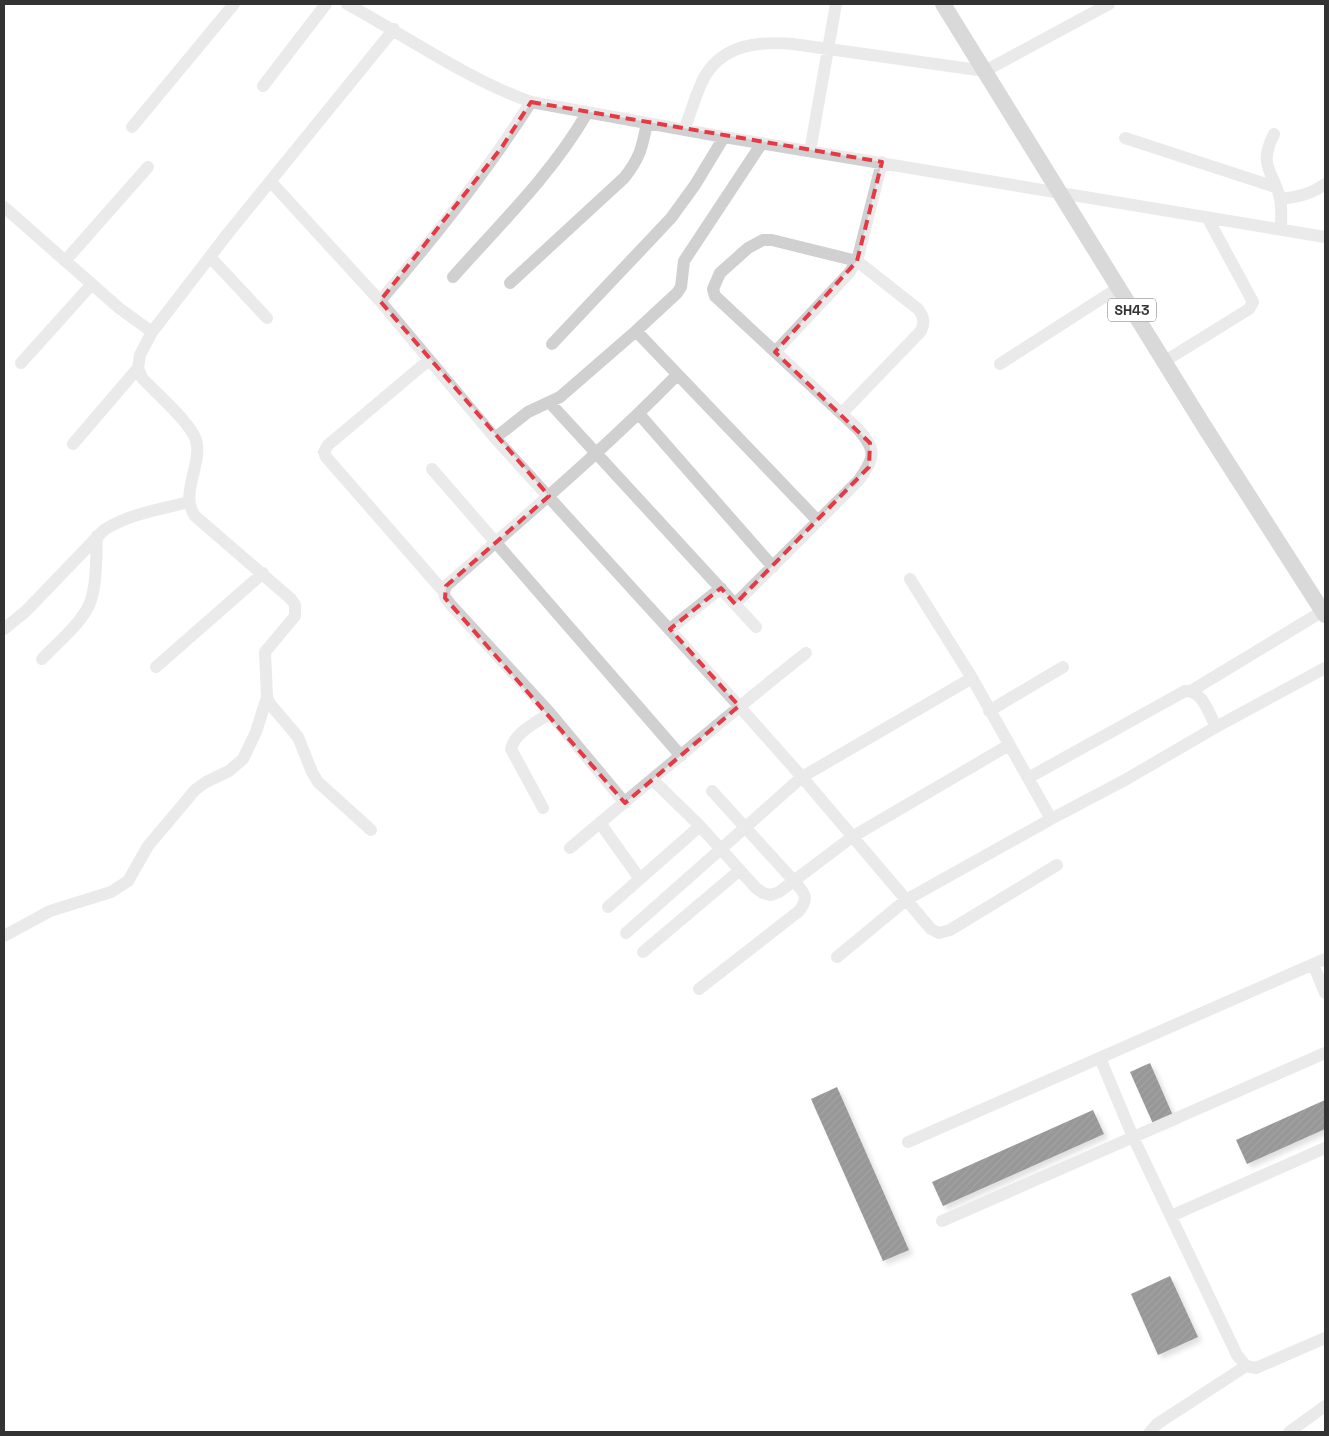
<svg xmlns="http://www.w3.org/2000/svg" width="1329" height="1436" font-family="'Space Grotesk',sans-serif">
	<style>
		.building { fill: url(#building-hatch); filter: url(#shadow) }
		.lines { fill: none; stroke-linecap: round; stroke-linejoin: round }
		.minor { stroke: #d0d0d0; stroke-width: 12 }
		.major { stroke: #ababab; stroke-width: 16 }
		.marked { fill: none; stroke: #e63946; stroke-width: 4; stroke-dasharray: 10 6; stroke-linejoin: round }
		.labels { text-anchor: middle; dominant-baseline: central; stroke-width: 5; stroke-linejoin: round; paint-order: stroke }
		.shield { fill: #fff; stroke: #707070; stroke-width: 1 }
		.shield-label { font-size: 14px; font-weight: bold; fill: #333 }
	</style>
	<defs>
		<pattern id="building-hatch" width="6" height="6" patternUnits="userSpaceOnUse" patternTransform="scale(1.25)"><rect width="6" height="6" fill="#1a1a1a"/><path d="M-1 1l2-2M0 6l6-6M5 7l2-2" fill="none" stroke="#333"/></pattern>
		<filter id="shadow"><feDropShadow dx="4" dy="4" stdDeviation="2.5" flood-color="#0004"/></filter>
	</defs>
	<rect width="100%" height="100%" fill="#fff"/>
	<path class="building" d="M1150,1063L1174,1118L1154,1126L1130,1072Z
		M837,1087L909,1250L883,1261L811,1099Z
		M1325,1100V1129L1247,1164L1236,1140Z
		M1093,1110L1104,1134L943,1206L932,1182Z
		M1170,1276L1198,1337L1158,1355L1131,1294Z"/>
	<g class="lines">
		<path class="minor" d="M347,4C408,37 465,78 531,102L724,137L1325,237
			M263,86L326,4
			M132,127L234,4
			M684,130C691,113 696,92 705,76C724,44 760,41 793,44L985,71L1109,4
			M1274,134C1258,166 1272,169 1280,198C1282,208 1281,219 1281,229
			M1125,138L1275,187
			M810,151L836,4
			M271,182L380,301L495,438L739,706L802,777L931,929L939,933L950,930L1057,865
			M1280,199C1297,197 1312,194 1325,184
			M4,207L119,308L152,332
			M210,257L267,318
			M65,261L148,167
			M453,277C500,224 552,174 587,113
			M510,283L624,178C640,158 642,148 647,123
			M380,301C434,238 486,173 531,102
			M636,331L818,521
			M552,344L671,218L695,185L724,137
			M775,352L849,273L857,261L882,162
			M429,360L328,445L324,452L326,457L444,592
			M1165,361L1249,309L1253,302L1207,217
			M21,363L92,284
			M1000,364L1118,288
			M550,403L756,627
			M639,414L773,567
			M495,438L528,412L560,397L636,331L677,293L681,287L684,261L762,143
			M73,444L138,368
			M432,469L681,756
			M910,579L972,678L1051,819
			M735,604L859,480C875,457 877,451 858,429L715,296L713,289L720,273L748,248L763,240H772L857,261L918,309C924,317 925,322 921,331L842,413
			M4,629L26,611L104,530C129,514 161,509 189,502
			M670,629L721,588
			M42,659C57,643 82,623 90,603C97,584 96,557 97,536
			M156,667L263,573
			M1191,691L1323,611
			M989,711L1063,667
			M1028,778L1185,691C1203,690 1209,714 1216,727
			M653,780L700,826L756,888L763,893L771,895L779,892L852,837L1009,745
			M625,803L550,713L451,605C445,598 442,595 446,586C524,517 604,450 677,375
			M543,808L511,749C515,732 536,723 550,713
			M600,823L640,879
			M371,830L318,782L312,772L298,737L270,704L267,697L265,652L295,616V605L291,599L195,516C179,493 203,464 196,440C190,422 156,393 142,378L138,368L140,355L152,332L229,232L394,29
			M570,848C648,783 726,716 806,653
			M608,907L700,826
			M626,933L802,777L972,678
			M4,936L50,911L111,892L128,881L148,846L195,790L206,782L229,771L243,759L256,732L267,697
			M643,952L740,870
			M837,957L906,900L1051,819L1125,780L1216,727L1325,668
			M1313,964L1325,993
			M699,989L799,911C810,897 804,893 794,881L712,791
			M1100,1058L1133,1137L1237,1355L1246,1366L1256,1368L1325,1338
			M908,1142L1325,959
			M1171,1216L1325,1148
			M942,1221L1325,1053
			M1150,1432L1157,1424L1246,1366
			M1289,1432L1325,1406"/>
		<path class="major" d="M943,4L1204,426L1325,615"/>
	</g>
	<path d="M0 0H1329V1436H0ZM531,102L882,162L857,261L775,352L870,443L869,467L735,604L721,588L670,629L739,706L625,803L445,598L446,586L549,496L380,301L502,147Z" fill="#fff" fill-opacity=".55" fill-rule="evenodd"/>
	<path class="marked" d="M531,102L882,162L857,261L775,352L870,443L869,467L735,604L721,588L670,629L739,706L625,803L445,598L446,586L549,496L380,301L502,147Z"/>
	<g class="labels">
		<rect class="shield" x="1108" y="298.5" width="48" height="23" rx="4"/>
		<g class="shield-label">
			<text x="1132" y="310">SH43</text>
		</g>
	</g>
	<rect width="1329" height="1436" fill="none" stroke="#333333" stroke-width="10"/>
</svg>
